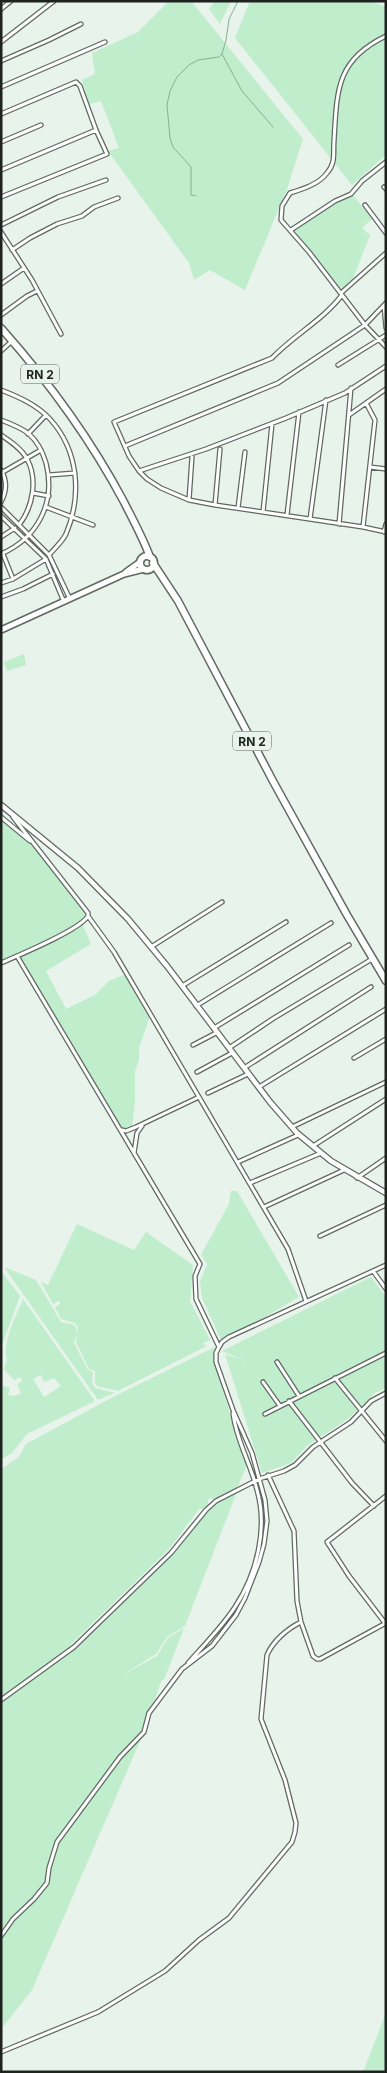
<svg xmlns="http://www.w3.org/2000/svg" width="387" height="2073" font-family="Inter,sans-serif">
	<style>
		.green { fill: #c0edcc; fill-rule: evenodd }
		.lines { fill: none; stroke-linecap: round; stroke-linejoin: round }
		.stream { stroke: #84b292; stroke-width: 1 }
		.street-casing { stroke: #5f6962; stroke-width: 5.5 }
		.secondary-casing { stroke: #5f6962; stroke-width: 7 }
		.primary-casing { stroke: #5f6962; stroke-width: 8 }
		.highway-casing { stroke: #5f6962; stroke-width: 9 }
		.street { stroke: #fff; stroke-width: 3 }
		.secondary { stroke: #fff; stroke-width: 4.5 }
		.primary { stroke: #fff; stroke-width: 5 }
		.highway { stroke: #fff; stroke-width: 6 }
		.labels { text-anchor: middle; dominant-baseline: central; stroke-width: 4; stroke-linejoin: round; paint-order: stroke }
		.shield { fill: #e8f3eb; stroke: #5b615d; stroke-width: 1 }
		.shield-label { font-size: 12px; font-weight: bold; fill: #1f2320 }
	</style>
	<rect width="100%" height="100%" fill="#e8f3eb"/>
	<path class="green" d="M169,1H191L303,139L287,189L245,290L210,270L194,280L189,263L108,151L119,148L101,101L89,104L82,80L95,74L92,53L138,32Z
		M215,1H231L220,24L209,9Z
		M250,1H370L386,7V155L352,185L235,38Z
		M353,195L372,219L362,228L370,235L352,281L341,290L294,230L335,202Z
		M24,654L26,665L7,671L4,662Z
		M1,816L36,846L70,889L88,916L82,923L91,944L46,971L66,1009L95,995L109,981L126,974L150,1016L139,1048V1060L135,1071V1099L132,1129L121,1130L17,956L51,938L1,961Z
		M231,1191H237L299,1297L222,1342L202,1298L200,1281L207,1264L201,1255L229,1204Z
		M77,1224L134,1250L146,1232L193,1265L190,1301L210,1340L202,1344L207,1346L118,1391L97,1386L95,1383V1371L89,1369L76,1342L78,1327L75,1323L61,1319L55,1307L60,1304L59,1301L53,1304L41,1282L48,1285Z
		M4,1267L36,1280L61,1322L75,1325L77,1333L74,1343L88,1370L93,1372L92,1383L95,1388L115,1393L98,1400Z
		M1,1271L20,1296L1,1348Z
		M371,1277L386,1297V1388L375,1393L349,1418L307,1446L291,1463L262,1473L225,1354L248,1362L222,1351Z
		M23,1299L95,1401L27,1434L12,1453L1,1460V1385L10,1388L8,1395L15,1396L21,1393L17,1384L22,1381L20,1377L14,1380L4,1369L7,1360C1,1345 17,1314 23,1299ZM41,1375L44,1382L54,1378L61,1386L44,1397L33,1379Z
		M215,1347L213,1356C224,1392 233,1429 247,1465L237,1488L212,1500L211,1498L208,1499V1504L203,1509H199L169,1549L70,1645L77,1648L175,1553L201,1519L217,1504L236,1494L185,1626L167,1637L156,1654L119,1677L157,1656L168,1638L184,1628L164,1680L162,1679L144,1732L32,1990L1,2029V1469L19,1457L26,1444L113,1397Z
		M386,2013V2072H363Z"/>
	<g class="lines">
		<path class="stream" d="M222,54L242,91L273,127
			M196,196L191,195V167L173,147L170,138L167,105L170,91L177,77L189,65L198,60L219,57L222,54L226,40L229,19L238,1"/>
		<g class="street-casing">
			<path id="street" d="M1,9L11,1
				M386,36C336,60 337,90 334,141C333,153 336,163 327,173C319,184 303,189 290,193L282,206L281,220L309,252L365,325L386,347
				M1,42L54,1
				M1,61L49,40L81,24
				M1,87L105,42
				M1,114L76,82L80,86L96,130L107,154L1,197
				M1,142L41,125
				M1,170L96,130
				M384,187L386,189
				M365,205L386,233
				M1,225L58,197L106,180
				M291,230L335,201L351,194L362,181L386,162
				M1,232L32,280L61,334
				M12,250L30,238L57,224L82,216L94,207L118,198
				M1,284L24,268
				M341,293L386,253
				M342,295C323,320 294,335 272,358L114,422L129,456L139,471L147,479L161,488L189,500L215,505L363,527L386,532
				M384,305L386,328
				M1,315L27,296L37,291
				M1,351L12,341
				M338,365L386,335
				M1,390C19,397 37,405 50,419C79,451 82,496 66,534C62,542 55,548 49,555
				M349,415L386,389
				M1,420C9,423 22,428 29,434C37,441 43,453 46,463C56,502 38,538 1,554
				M28,434L46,415
				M1,435C10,441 22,449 27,459C38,479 33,507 19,525
				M125,446L278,383L365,325L386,303
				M370,467L386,469
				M1,470C7,480 7,491 1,502
				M139,471L206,449L286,418L345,393L386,366
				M3,472L41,450
				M49,475L75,473
				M33,493L49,496
				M189,500L192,457
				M215,505L220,449
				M1,507L49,555L70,599
				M46,507L93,525
				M238,508L245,452
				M263,512L272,424
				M287,515L299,412
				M1,516L46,559L64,602
				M310,519L326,400
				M339,524L351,388
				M363,527L375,420L366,403
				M384,532L386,524
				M1,537L15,528
				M3,554L13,579
				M1,583L13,579L46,559
				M1,597L23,589L53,574
				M1,817L30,841
				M13,817L88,913V916L114,952L288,1249L306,1301
				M151,947L222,902
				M17,956L200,1264L195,1276L196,1299L219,1347
				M1,963C19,955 80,930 88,916
				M182,986L286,922
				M196,1006L331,923
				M214,1028L349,945
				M193,1045L216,1033
				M229,1048L274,1018L372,959
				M354,1058L386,1039
				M244,1068L371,987
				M197,1072L232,1053
				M259,1087L386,1009
				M208,1093L248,1074
				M292,1127L386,1082
				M122,1130L126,1131L136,1127L199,1097
				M313,1146L386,1099
				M134,1153L137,1133L142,1126
				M238,1162L298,1135
				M357,1178L386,1158
				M250,1183L321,1153
				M264,1207L344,1170
				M320,1236L386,1205
				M373,1271L386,1289
				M277,1362L299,1396
				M335,1378L386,1441
				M263,1382L280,1406
				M289,1401L352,1483L374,1506
				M265,1414L386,1353
				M268,1475L294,1531L297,1601L301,1622L313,1656L317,1659H320L386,1623
				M385,1623L349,1576L327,1542L386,1496
				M188,1663C204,1645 222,1627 235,1607C257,1574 268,1528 257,1490C251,1464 236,1440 233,1413
				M1,1700L74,1647L171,1553L206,1510L216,1501L259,1479L284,1471L295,1465L313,1447L351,1422L371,1401L386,1393
				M1,1936L13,1919L34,1899L47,1883L49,1868L57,1842L120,1757L144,1732L149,1713L182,1669L212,1646L236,1615L245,1598L259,1562L264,1544L267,1521L265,1500L252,1453L233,1410L216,1362V1353L219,1347L222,1342L229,1337L386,1265
				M1,2052L98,2012L165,1971L199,1940L229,1918L292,1842L295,1832L296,1823L285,1780L261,1719L267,1655C273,1641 287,1629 301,1622"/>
		</g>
		<g class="secondary-casing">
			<path id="secondary" d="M1,805L78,868L128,919L167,966L270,1102L297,1133L331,1161L386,1193"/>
		</g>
		<g class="primary-casing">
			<path id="primary" d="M126,572L140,562
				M1,630L124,574L144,569"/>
		</g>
		<g class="highway-casing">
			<path id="highway" d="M1,328C49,382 90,438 124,502C133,520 143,538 150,557
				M140 563a7 7 0 1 1 14 0a7 7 0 1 1-14 0Z
				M153,563L178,601L274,783L347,915L386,981"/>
		</g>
		<use href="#street" class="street"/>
		<use href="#secondary" class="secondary"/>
		<use href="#primary" class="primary"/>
		<use href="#highway" class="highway"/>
	</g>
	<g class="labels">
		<g class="shield">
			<rect x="21" y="364.5" width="38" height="19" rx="4"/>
			<rect x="233" y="731.5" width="38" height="19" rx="4"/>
		</g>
		<g class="shield-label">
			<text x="40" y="374">RN 2</text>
			<text x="252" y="741">RN 2</text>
		</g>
	</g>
	<rect width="387" height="2073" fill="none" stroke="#1f2320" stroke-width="5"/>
</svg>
